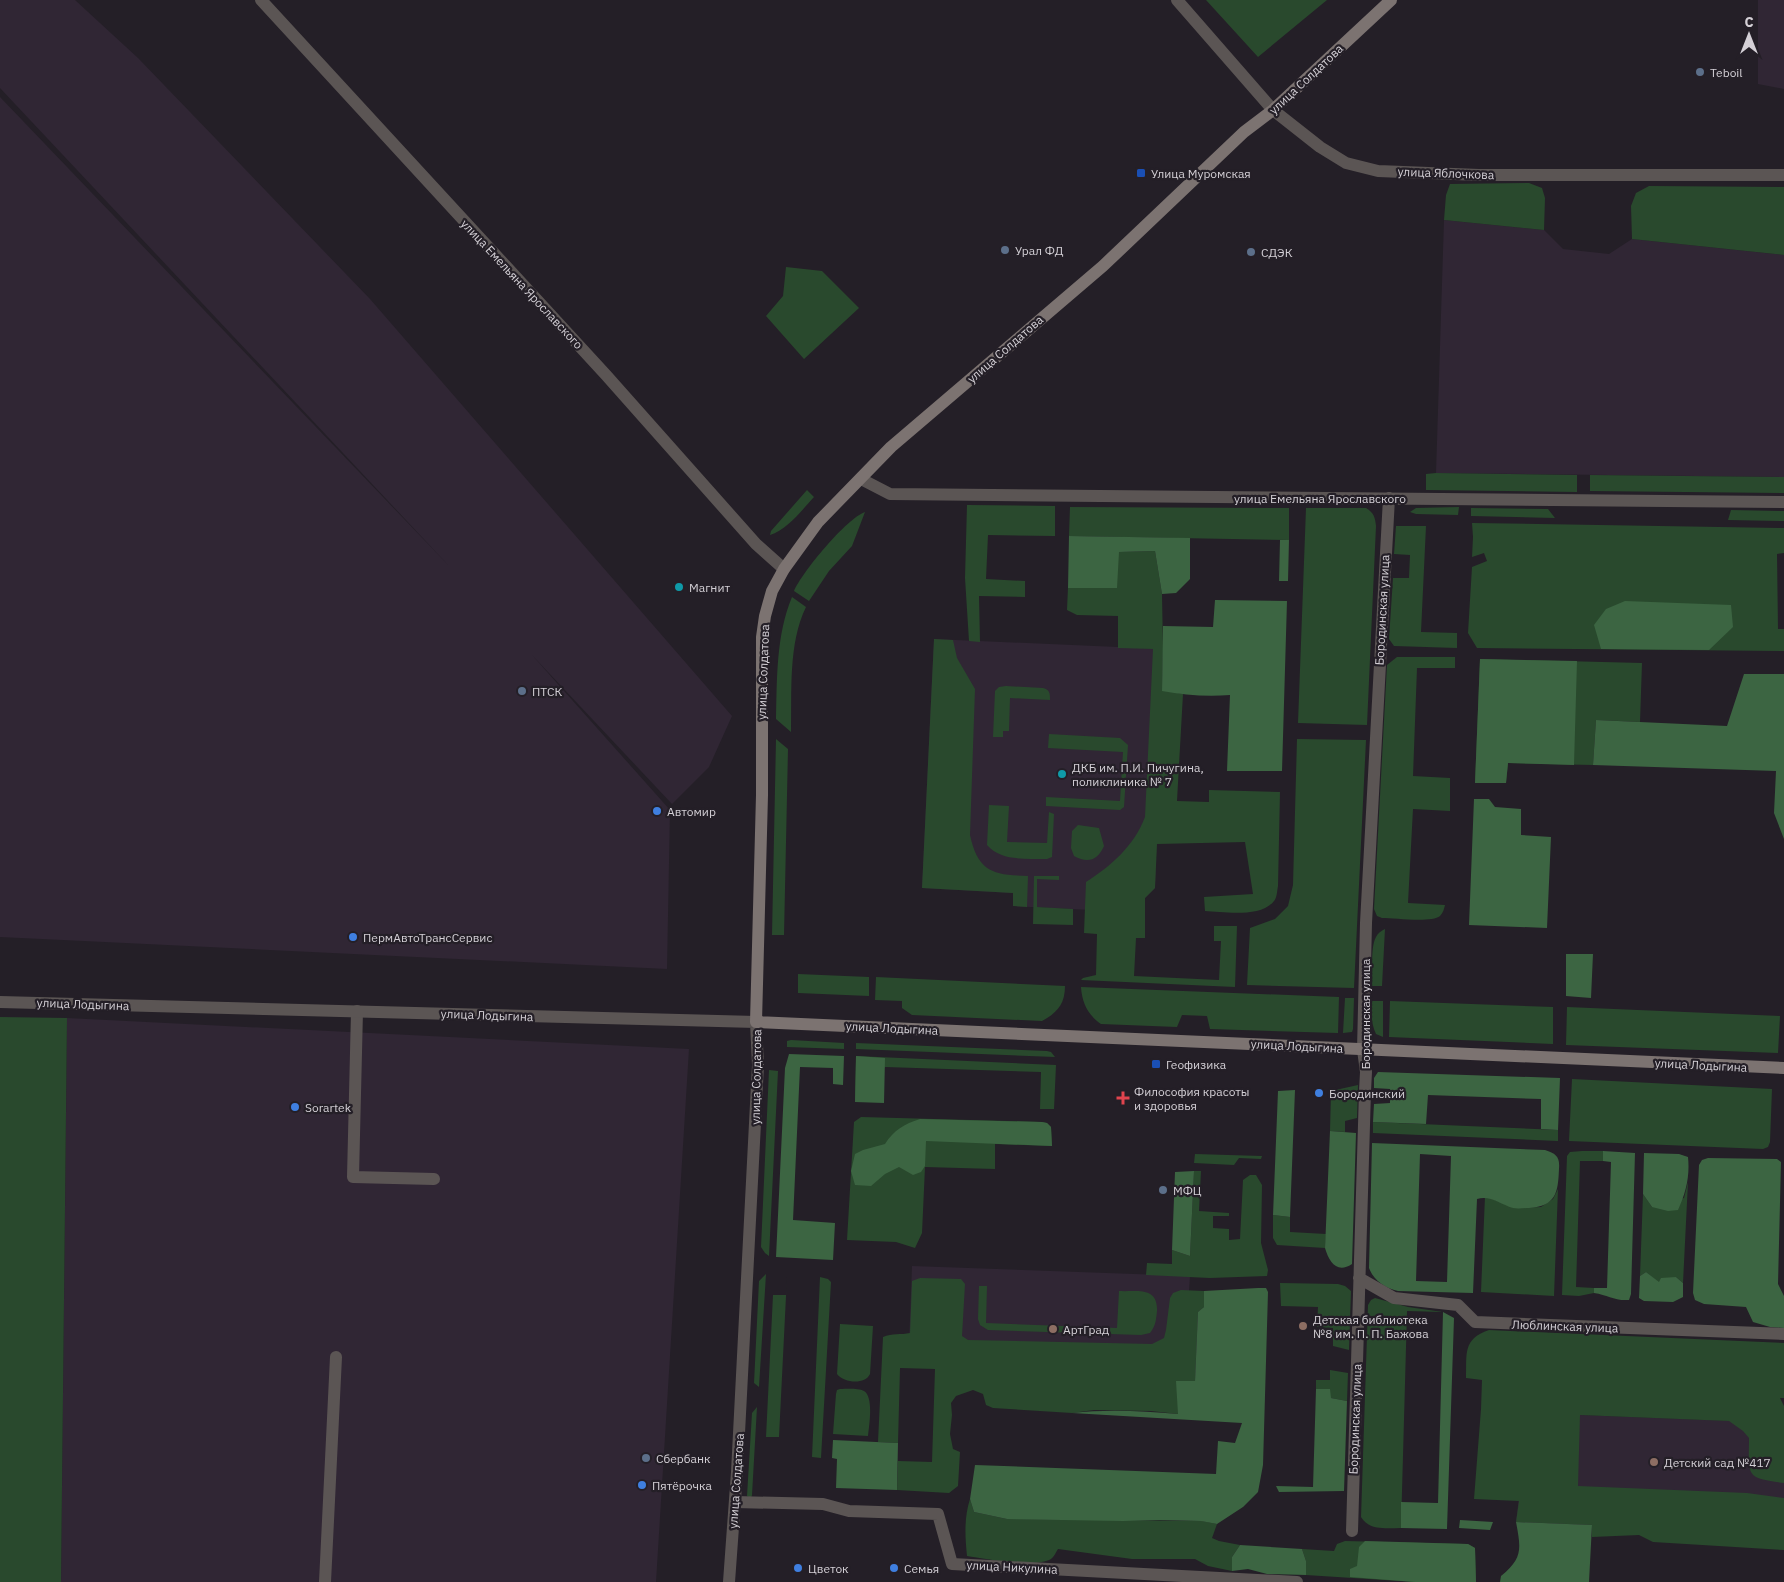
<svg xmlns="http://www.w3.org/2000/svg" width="1784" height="1582" font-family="'IBM Plex Sans',sans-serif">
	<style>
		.built { fill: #302634 }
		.green { fill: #29492d }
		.forest { fill: #3c6542; fill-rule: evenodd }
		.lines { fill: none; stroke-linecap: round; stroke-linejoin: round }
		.minor { stroke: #5b5554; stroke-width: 12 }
		.tertiary { stroke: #5b5554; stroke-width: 12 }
		.secondary { stroke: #7c7371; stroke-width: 12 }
		.service-dot { fill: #5c6f8a; stroke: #241f27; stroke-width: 2 }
		.transit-dot { fill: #1a4fb4; stroke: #241f27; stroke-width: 2 }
		.culture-dot { fill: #0f9aa8; stroke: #241f27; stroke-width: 2 }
		.shop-dot { fill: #3f7fe0; stroke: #241f27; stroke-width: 2 }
		.health-dot { fill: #e0444e; stroke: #241f27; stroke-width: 2 }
		.education-dot { fill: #8d6e63; stroke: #241f27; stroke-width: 2 }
		.labels { text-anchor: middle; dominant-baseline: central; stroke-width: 4.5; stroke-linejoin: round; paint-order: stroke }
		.poi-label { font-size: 12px; fill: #d4d0d6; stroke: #241f27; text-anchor: start }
		.street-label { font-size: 12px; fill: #d4d0d6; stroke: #241f27 }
	</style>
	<rect width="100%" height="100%" fill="#241f27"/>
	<path class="built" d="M0,0H75L138,58L370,299L732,716L709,767L672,804L532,655L670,810L667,969L0,937V97L451,568L0,88Z
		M1758,0H1784V89L1758,84Z
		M1444,220L1544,230L1563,249L1609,254L1632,239L1784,255V477L1436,473Z
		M934,639L1163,649L1155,888L1131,912L1013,906V893L922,888Z
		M67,1018L689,1049L656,1582H61Z
		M912,1266L1190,1276L1189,1291H1204L1195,1381L909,1345Z
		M1529,1413L1784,1423V1533L1516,1522Z"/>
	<path class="green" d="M1206,0H1327L1258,57Z
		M1529,183L1542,188L1545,198L1544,230L1444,220L1446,195L1450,184Z
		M1649,186L1784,187V255L1632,239L1631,206L1636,193Z
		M786,267L822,271L859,308L804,359L766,316L783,296Z
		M1436,473L1577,475V492L1426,490V474Z
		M1590,475L1784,477V493L1590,491Z
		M807,490L814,497C802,510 787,530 770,535L771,531Z
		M967,505L1055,506V536L988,535L986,579L1025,581V597L979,596L980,642L969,641L965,578Z
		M1070,507L1289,508V540L1069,536Z
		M1459,507L1458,515L1416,514L1410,512L1416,508Z
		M1306,508H1366C1374,513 1375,517 1376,526L1367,725L1298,723Z
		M1471,508L1548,509L1555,518L1471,516Z
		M1731,510L1784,511V521L1728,520Z
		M865,512L852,546L829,571L809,601L794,591C802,572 847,518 865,512Z
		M1472,523L1784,528V553L1777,554L1778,629H1784V651L1477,648L1468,633L1472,567L1487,561L1484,553L1472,557L1473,537Z
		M1396,526H1426L1421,632L1457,633V648L1394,646L1389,639L1393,578H1409L1410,555L1394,554Z
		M1155,551L1162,594L1163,649L1162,690L1183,694L1177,801L1209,802V790L1280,792L1278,886C1277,891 1277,898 1274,901C1261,918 1224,912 1205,911L1204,897L1253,894L1245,842L1157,844L1155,888L1145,898V938H1136L1134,976L1219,980L1221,941H1214V926H1237L1235,987L1081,980L1083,978L1096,975L1097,934L1084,933L1086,882C1111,866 1134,846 1145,817L1153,649L1118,648V616L1077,615L1067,610L1068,587L1119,552Z
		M792,597L806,607C788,644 792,692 791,732L776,719C777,679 776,635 792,597Z
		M934,639L953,640L957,658L975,689L970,835C978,872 993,875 1028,876L1027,907L1013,906V893L922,888Z
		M1397,657H1455V668H1417L1413,776L1450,778V811L1413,809L1408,903L1445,905C1444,909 1443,913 1440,916C1432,923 1394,918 1382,918L1377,916L1374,909L1387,665Z
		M1480,659L1642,663L1640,722L1596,720L1593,765L1508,763L1506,783H1475Z
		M1006,686L1043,688C1050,690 1050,693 1050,700L1010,698L1009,731H1003V737H993L995,691L999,687Z
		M1049,734L1120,738L1128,745L1124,807L1120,810L1046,806V797L1120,801L1123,752L1048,748Z
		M776,739L788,749L784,935H772Z
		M1297,739L1366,740L1354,988L1247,985L1250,928L1275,919L1288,906L1293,885Z
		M989,805L1009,806L1007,842L1047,843L1049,812L1054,814L1052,857L1047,859C1026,858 1002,862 987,845Z
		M1078,825L1099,828L1104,846C1098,860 1088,864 1074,856L1071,848L1072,831Z
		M1034,876H1059V880L1037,879V907L1073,909V925L1033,924Z
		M1385,929L1382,986H1372C1373,973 1370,948 1376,937C1378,933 1381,931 1385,929Z
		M798,974L869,977V996L798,993Z
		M876,977L1065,986C1065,1004 1057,1013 1042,1021L912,1015L902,1008V1001L875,1000Z
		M1081,987L1339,997L1338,1033L1210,1029L1207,1016L1182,1015L1177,1027L1101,1024C1088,1015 1082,1003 1081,987Z
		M1345,998H1354L1353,1029L1352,1032L1343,1033Z
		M1372,1001H1383V1037L1376,1034C1371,1023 1371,1013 1372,1001Z
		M1390,1001L1553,1007V1044L1389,1037Z
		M1567,1007L1780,1016L1778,1053L1566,1045Z
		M0,1017L67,1018L61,1582H0Z
		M791,1040L844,1043V1049L787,1047V1041Z
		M856,1043L1047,1051L1051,1052L1055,1057L856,1049Z
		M856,1056L1056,1065L1054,1109H1040L1041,1072L885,1067L855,1102Z
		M769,1070L778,1071L769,1256L765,1253L761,1247Z
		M1572,1079L1772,1089L1770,1142L1768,1147L1763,1149L1569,1141Z
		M1358,1085L1357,1118L1345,1121V1132L1330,1131L1331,1091Z
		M861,1117L1042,1122L1047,1123L1051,1127L1052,1146L995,1144V1169L925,1167L922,1233L915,1248L896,1242L847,1240L854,1122Z
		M1373,1122L1558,1130V1141L1373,1133Z
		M1582,1151H1603V1161H1580L1576,1287L1594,1288V1293L1579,1296L1562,1295L1567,1156L1570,1152Z
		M1195,1154L1262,1156L1261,1159L1239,1158L1234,1165L1194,1163Z
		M1194,1171H1201L1199,1211L1229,1213V1216H1213V1228L1229,1229V1240L1240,1239L1243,1180L1250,1175H1256L1262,1185L1261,1243L1268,1270L1267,1276L1210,1278L1146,1275L1147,1263L1172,1264V1250L1190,1256Z
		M1688,1182L1683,1283L1676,1277L1659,1283L1646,1272L1640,1276L1643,1194L1652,1207L1684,1198Z
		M1558,1189L1554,1296L1481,1292L1485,1196L1515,1208L1541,1207L1553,1199Z
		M1273,1215L1290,1217V1232L1326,1234L1325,1248L1277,1245L1273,1238Z
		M766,1274L759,1387L754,1383L759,1281Z
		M787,1276L779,1437H766L773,1295H786Z
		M820,1277L828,1279L831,1282L821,1458L812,1457Z
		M920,1278L961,1279L965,1284L962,1336L968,1340L1152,1344L1164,1338L1166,1330L1170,1298L1173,1293L1181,1290L1204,1291V1307L1198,1312L1195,1381L1178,1414L1151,1411L1094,1410L1072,1413L993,1408L986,1405L983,1394L973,1390L956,1396L951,1403L952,1415L950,1434L953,1449L960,1452L958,1486L949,1493L897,1490L898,1461L932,1462L935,1369L900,1368L898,1443L878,1442L883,1337C892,1333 901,1335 910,1333L912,1281Z
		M1280,1283L1338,1284L1345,1286L1351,1291L1349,1350L1333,1346V1328L1317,1327L1318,1307L1281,1306Z
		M979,1286H987L986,1323L1117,1328L1119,1291C1137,1292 1158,1286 1157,1311C1156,1320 1156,1325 1150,1333L1141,1335L988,1330L980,1325L978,1319Z
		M1375,1298L1408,1307L1443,1312L1407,1311L1401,1528C1387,1528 1369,1531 1361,1517L1368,1305L1371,1300Z
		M840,1324L873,1326L870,1374C865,1385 844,1383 837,1374Z
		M1489,1330L1784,1343V1398H1780L1784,1406V1483C1744,1478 1749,1476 1749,1438L1743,1431L1729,1421L1580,1415L1578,1486L1747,1493L1784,1498V1550L1653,1542L1639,1535L1592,1537V1525L1516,1522L1519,1501L1474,1499L1481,1409L1482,1380L1466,1378C1467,1355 1462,1339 1489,1330Z
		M1330,1370L1348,1373L1347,1401L1331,1398L1316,1389V1380H1330Z
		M840,1389C847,1389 858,1388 864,1391C874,1397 869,1426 868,1436L833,1434L836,1394L837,1390Z
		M757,1407L752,1495L751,1498L747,1496L752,1413Z
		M970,1499L974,1512L1007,1519L1202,1521L1217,1524L1212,1538L1219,1541L1240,1545L1232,1557V1571L1208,1566L1195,1559H1132L1058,1549C1056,1552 1054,1557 1051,1559C1036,1568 985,1559 967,1556C965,1536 964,1518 970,1499Z
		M1345,1541L1468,1544L1475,1548L1476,1582H1415L1306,1575V1561L1302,1549L1334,1551L1337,1544Z"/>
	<path class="forest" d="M1069,536L1190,538V579L1176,593L1162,594L1155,551L1119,552L1117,588H1068Z
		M1280,540H1289L1288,581H1279Z
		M1215,600L1287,601L1282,771H1227L1230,695C1207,697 1184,695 1162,691L1163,626L1213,627Z
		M1625,601L1731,605L1733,627L1709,650L1601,649L1594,625L1606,609Z
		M1480,659L1577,661L1574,765L1508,763L1506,783H1475Z
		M1744,674H1784V839L1774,813L1776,771L1593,765L1596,720L1727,726Z
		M1474,799H1489L1495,807L1521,809V835L1551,837L1547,928L1469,925Z
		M1566,954H1593L1591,998L1566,996Z
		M789,1054L844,1056L843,1085L833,1084V1068L800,1067L793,1220L835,1223L833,1260L776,1257L785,1068Z
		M856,1056L885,1058L884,1103L855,1102Z
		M1378,1072L1560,1078L1558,1130L1541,1129V1099L1428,1095L1426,1124L1373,1122L1374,1104L1390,1103V1089L1374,1088V1078Z
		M1295,1090L1290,1217L1273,1215L1278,1091Z
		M920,1119L1042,1122L1047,1123L1051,1127L1052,1146L926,1141L925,1166L921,1172L913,1175L899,1167L885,1174L871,1186L855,1185L851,1171L855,1154L863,1150L885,1144C894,1130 904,1124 920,1119Z
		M1330,1131L1356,1133L1352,1264C1337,1274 1329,1262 1325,1248Z
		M1372,1143L1545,1150C1556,1154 1560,1156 1559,1169C1558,1193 1556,1206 1529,1208C1524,1208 1518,1209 1513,1208C1500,1204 1490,1195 1477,1199L1473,1293L1398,1291C1385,1288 1374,1281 1369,1268ZM1420,1154L1451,1156L1447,1282L1416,1281Z
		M1603,1151L1635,1153L1631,1294L1629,1300C1614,1301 1608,1295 1594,1293V1288H1607L1611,1162L1603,1161Z
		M1644,1153L1679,1154L1688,1157C1690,1176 1686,1193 1678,1210L1668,1211L1652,1207L1643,1194Z
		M1708,1158L1777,1159L1781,1162L1778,1284L1784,1296V1328L1770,1327L1753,1322L1746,1307L1704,1304L1695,1300L1693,1293L1699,1165L1702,1160Z
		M1194,1171L1190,1256L1172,1250L1175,1172Z
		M1646,1272L1659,1282L1661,1278L1676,1277L1683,1283V1297L1673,1302L1644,1301L1639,1298L1640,1276Z
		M1258,1288H1266L1268,1292L1263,1465L1258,1492L1243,1507L1217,1524L1201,1521L1159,1520L1123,1521L1007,1519L974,1512L970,1499L975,1465L1216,1474L1218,1441L1235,1443L1242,1423L1072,1413C1107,1409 1143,1411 1178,1414L1176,1381H1195L1198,1312L1204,1307V1291Z
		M1443,1312L1454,1318L1447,1529L1401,1528V1502L1438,1503Z
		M1316,1389H1330L1331,1398L1347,1401L1344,1491L1279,1492L1276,1486L1313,1487Z
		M833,1440L898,1443L897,1490L836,1488L837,1459L832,1458Z
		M1460,1520L1493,1522L1490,1530L1459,1528Z
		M1516,1522L1592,1525L1589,1582H1500L1501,1576C1523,1558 1521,1549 1516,1522Z
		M1365,1541L1468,1544L1475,1548L1476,1582H1415L1350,1577V1569L1357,1566L1359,1547Z
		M1240,1545L1302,1549L1306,1561V1575L1267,1574L1248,1569L1232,1571V1557Z"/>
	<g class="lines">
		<path class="minor" d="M261,0L606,375L756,544L784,569
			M1177,0L1273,110
			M861,479L890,494L1784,502
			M357,1011L353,1177L434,1179
			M1359,1278L1394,1298L1458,1305L1475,1322L1784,1334
			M735,1502L823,1504L849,1511L938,1514L952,1564L1297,1582
			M1352,1531L1365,1091L1366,1072L1363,1050L1366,923L1389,498
			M325,1582L336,1357"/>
		<path class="tertiary" d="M1273,110L1320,147L1346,163L1378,171L1479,175H1784
			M0,1002L756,1022L758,1065L737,1472L729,1582"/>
		<path class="secondary" d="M1391,0L1273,110L1244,132L1103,266L891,447L818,522L784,569L772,591L765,616L762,637V795L756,1022L1784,1068"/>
	</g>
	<g class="service-dot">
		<circle cx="1700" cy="72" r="5"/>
		<circle cx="1005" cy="250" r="5"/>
		<circle cx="1251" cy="252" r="5"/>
		<circle cx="522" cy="691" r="5"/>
		<circle cx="1163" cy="1190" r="5"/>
		<circle cx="646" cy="1458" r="5"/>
	</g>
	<g class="transit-dot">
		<rect x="1136" y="168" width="10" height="10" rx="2.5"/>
		<rect x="1151" y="1059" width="10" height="10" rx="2.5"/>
	</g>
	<g class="culture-dot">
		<circle cx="679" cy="587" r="5"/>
		<circle cx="1062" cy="774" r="5"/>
	</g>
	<g class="shop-dot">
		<circle cx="657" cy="811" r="5"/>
		<circle cx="353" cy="937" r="5"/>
		<circle cx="1319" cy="1093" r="5"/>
		<circle cx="295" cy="1107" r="5"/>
		<circle cx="642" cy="1485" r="5"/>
		<circle cx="798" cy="1568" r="5"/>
		<circle cx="894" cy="1568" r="5"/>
	</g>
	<path class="health-dot" d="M1120.5 1090.5h5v5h5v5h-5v5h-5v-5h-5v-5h5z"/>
	<g class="education-dot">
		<circle cx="1303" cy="1326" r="5"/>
		<circle cx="1053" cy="1329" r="5"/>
		<circle cx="1654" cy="1462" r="5"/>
	</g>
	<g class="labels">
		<g class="poi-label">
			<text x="1710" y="72">Teboil</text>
			<text x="1151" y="173">Улица Муромская</text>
			<text x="1015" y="250">Урал ФД</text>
			<text x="1261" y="252">СДЭК</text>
			<text x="689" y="587">Магнит</text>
			<text x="532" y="691">ПТСК</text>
			<text x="1072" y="767">ДКБ им. П.И. Пичугина,<tspan x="1072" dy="14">поликлиника № 7</tspan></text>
			<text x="667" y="811">Автомир</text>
			<text x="363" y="937">ПермАвтоТрансСервис</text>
			<text x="1166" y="1064">Геофизика</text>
			<text x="1134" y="1091">Философия красоты<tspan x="1134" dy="14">и здоровья</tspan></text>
			<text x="1329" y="1093">Бородинский</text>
			<text x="305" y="1107">Sorartek</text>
			<text x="1173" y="1190">МФЦ</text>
			<text x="1313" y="1319">Детская библиотека<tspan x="1313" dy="14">№8 им. П. П. Бажова</tspan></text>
			<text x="1063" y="1329">АртГрад</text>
			<text x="656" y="1458">Сбербанк</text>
			<text x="1664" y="1462">Детский сад №417</text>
			<text x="652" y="1485">Пятёрочка</text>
			<text x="808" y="1568">Цветок</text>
			<text x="904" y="1568">Семья</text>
		</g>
		<g class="street-label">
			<text transform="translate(1306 79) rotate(-43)">улица Солдатова</text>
			<text transform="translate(1446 173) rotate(2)">улица Яблочкова</text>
			<text transform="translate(522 284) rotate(47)">улица Емельяна Ярославского</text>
			<text transform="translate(1005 349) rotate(-41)">улица Солдатова</text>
			<text x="1320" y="498">улица Емельяна Ярославского</text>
			<text transform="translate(1382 610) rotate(-87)">Бородинская улица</text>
			<text transform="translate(763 672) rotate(-88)">улица Солдатова</text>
			<text transform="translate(83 1004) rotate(2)">улица Лодыгина</text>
			<text transform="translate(1365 1014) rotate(-90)">Бородинская улица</text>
			<text transform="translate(487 1015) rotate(2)">улица Лодыгина</text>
			<text transform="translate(892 1028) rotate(3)">улица Лодыгина</text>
			<text transform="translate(1297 1046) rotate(3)">улица Лодыгина</text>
			<text transform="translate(1701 1065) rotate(3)">улица Лодыгина</text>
			<text transform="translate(756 1077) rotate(-89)">улица Солдатова</text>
			<text transform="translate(1565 1326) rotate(2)">Люблинская улица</text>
			<text transform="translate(1355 1419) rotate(-88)">Бородинская улица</text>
			<text transform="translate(736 1481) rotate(-86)">улица Солдатова</text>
			<text transform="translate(1012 1567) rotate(3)">улица Никулина</text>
		</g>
	</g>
	<g transform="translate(1749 35)" stroke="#241f27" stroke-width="4" paint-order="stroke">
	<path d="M0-4L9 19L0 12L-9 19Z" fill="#d4d0d6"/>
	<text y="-8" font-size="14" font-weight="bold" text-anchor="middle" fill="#d4d0d6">С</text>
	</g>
</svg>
